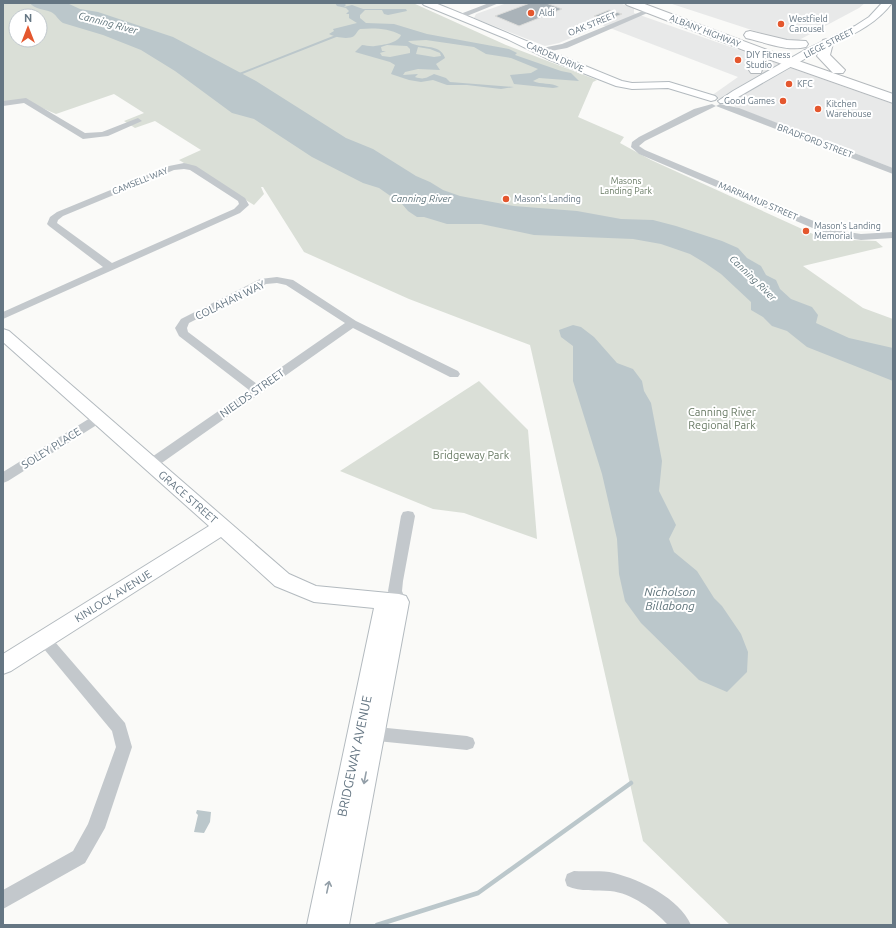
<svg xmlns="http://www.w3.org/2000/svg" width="896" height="928" font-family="Ubuntu,sans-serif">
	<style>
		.built { fill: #e8e9e9 }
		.green { fill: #dadfd7; fill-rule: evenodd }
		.water { fill: #bbc7cb; fill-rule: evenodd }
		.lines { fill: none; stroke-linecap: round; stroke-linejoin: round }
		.stream-far1 { stroke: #bbc7cb; stroke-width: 2 }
		.stream { stroke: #bbc7cb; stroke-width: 4.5 }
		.building { fill: #aab3b9; stroke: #dcdcda }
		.secondary-casing { stroke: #b3babf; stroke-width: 2 }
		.highway-casing { stroke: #b4b9bd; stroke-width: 2 }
		.street { fill: #c3c8cc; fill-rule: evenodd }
		.secondary { fill: #fff; fill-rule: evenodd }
		.highway { fill: #fff; fill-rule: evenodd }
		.oneway { stroke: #939fa8 }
		.poi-dot { fill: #e4572e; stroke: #fff; stroke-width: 1.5 }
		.labels { text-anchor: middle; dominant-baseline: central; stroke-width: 4; stroke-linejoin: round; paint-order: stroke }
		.far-poi-label { font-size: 9px; fill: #657683; stroke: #fff; text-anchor: start }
		.far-street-label { font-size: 9px; fill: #657683; stroke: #fff }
		.far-park-label { font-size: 9px; fill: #687a64; stroke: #fff }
		.far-water-label { font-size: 10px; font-style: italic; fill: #60757c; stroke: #fff }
		.street-label { font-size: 11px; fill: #657683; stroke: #fff }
		.park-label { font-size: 11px; fill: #687a64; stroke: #fff }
		.water-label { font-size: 12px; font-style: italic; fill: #60757c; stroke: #fff }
		.near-street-label { font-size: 13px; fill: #657683; stroke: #fff }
	</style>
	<rect width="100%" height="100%" fill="#fafaf8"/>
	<path class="built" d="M507,3H619L634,8V13L893,104V168L740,109L711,96L738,77L602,25L559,43L545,46L474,18L476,14Z
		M669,3H865L859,8L799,40L785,41Z"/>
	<path class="green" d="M3,3H413L506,45L597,80L593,82L578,117L624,137L620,143L651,160L824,239L876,241L883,247L803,266L863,308L893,319V925H730L643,841L530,345L409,299L304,252L263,187H261L264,194L254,205L179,160L201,150L155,121L135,128L124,121L144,113L114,94L56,114L21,99L3,104ZM16,16H40V40H16Z
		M479,381L528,430L537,539L464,513L433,509L340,471Z"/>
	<path class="water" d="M30,3H67L80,9L98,12L173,37L256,81L346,138L373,149L416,176L430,182L443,190L460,196L514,206L577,211L621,219L653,220L676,226L722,241L738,248L747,258L761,266L766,275L776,280L780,289L791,299L812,307L818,315L816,323L849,338L893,348V381L807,347L787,331L772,326L763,317L751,310V302L721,274L705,263L690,254L661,244L633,239L534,235L481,224H447L424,217H417L408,211L402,204L379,188L363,183L312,157L254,119L232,113L175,71L141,50L103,35L63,23C58,20 56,14 51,12C44,9 34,9 30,3Z
		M335,3H344L346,5L344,7L352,5L363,9H406L407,11L388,15L384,14L382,10H365L360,15V18L366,23L394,24L427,34L509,49L517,53L515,55L561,71L571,73L579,81L539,78L533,81C541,85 551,82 559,87L553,88L514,84L510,75L531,73L538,69L511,58L486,54L474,47L426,40L408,41C418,50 440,42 445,58L436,64L440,70L418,69L405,72L403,75L418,74L415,77C424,80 426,78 434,74L446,78L450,82L514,87L501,89L467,85H447L433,80L421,82L409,80L391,74L395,65L390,62L355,52L362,45C366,45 370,47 375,46C383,45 398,43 401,35C388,28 374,28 360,29C357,31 357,33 354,36C348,40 335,37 329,34L334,31L333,29L357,23L349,18V14H346L349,11L346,8L337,6ZM387,45L407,46L410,49V53L390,57L382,56L380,53L386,51H382L381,47ZM418,47L430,49L440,53L441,56L434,57L416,54Z
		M573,325L581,327L594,337L617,363L633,369L642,381L644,391L651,403L662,461L659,491L676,525L669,539L674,552L697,571L714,598L722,606L741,634L748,652L747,672L727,692L699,680L641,623L625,601L619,574L617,539L602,474L573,381V346L561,337L559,330Z
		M197,810L211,812L210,822L204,833L194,832L198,815L196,813Z"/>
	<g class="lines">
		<path class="stream-far1" d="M237,75L341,34"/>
		<path class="stream" d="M377,925L478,893L631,783"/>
	</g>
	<path class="building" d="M530,3H546L562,9L519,26L495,16Z
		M609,10L622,14L607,20L594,16Z"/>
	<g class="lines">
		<g class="secondary-casing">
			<path id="secondary" d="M422,3H435C498,28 559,56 622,81L632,83L669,82L715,96L717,98L715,100L711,101L668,88L632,89L616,86L550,60L507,39L424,5Z
				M882,3H892C871,31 839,39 810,56C783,71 755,87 728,103H720L718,101L733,91L803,51L855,26L869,17Z
				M3,329L9,331L289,574L316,586L399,594L406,596L409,602L349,925H307L374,608L314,602L275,586L221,537L11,671L3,674V654L209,526L3,342Z"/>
		</g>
		<g class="highway-casing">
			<path id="highway" d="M625,3H642L770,51L893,94V103L765,58L761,73H751L749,70L752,56L746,51L627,5Z
				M750,31L787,40L806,41L808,44L806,47C787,52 765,42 746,38L744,35L746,32Z
				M827,39L831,40L833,43L830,55L845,70L843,73H833L817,56L823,40Z"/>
		</g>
		<path class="street" d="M489,3H499L462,18H459L455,16Z
			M650,8L654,10L652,11L567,48L540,53L536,51L537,49L562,44Z
			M26,98L85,133L102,132L138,118L142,121L108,136L83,139L24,103L3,106V101Z
			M712,104L716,106L720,104L739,108L893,168V174L716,106L645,141L639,146L645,150L835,230L861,234L893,232V238L861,240L829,235L639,154L631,147L632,142L639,137L694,109Z
			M184,163L196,166L245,198L249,205L240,213L3,319V312L103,267L49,226L47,224L50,217L57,212L169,166ZM184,169L190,170L238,201L239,204L234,209L112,263L57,223L58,220L63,216L174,170Z
			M277,277L293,280L356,321L458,371L460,374L458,377H450L353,328L156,467L151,469L146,467L144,464L146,461L249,390L179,336L175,328L181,319L260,279ZM277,283L286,285L345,323L257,384L188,332L187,328L189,323L266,284Z
			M99,414L103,415L105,418L103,421L8,481L3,483V472L95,415Z
			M408,511L413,512L415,516L403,581L402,591L406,602L404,606L399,608L394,606L388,591L401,516L403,512Z
			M44,633L49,635L125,723L132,747L105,828L85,863L3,909V890L73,851L88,824L116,747L112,731L39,643L36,639L39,635Z
			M367,726L467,736L473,738L475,743L473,748L467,750L367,740L361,738L359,733L361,728Z
			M574,871C587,872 602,870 614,873C641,880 679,898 691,925H668C654,910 632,893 610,891C596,890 581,892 567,886L565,880L567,874Z"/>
		<use href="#secondary" class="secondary"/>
		<use href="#highway" class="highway"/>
	</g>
	<defs><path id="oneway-shaft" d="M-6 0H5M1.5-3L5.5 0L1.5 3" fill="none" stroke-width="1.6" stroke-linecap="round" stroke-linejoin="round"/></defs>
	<g class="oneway">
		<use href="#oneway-shaft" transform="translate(365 778) rotate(101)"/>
		<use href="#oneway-shaft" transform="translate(328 887) rotate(-78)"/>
	</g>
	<g class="poi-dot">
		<circle cx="531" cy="13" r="4"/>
		<circle cx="781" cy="24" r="4"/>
		<circle cx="738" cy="60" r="4"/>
		<circle cx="789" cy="84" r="4"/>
		<circle cx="783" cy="101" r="4"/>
		<circle cx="818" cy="109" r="4"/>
		<circle cx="506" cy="199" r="4"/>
		<circle cx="806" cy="231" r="4"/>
	</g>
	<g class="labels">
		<g class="far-poi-label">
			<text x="539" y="13">Aldi</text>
			<text x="789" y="19">Westfield<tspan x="789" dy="10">Carousel</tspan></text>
			<text x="746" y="55">DIY Fitness<tspan x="746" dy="10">Studio</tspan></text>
			<text x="797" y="84">KFC</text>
			<text x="775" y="101" text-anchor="end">Good Games</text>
			<text x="826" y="104">Kitchen<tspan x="826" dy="10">Warehouse</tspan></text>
			<text x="514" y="199">Mason's Landing</text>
			<text x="814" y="226">Mason's Landing<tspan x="814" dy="10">Memorial</tspan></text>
		</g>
		<g class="far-street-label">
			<text transform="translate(592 24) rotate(-22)">OAK STREET</text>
			<text transform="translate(705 31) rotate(21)">ALBANY HIGHWAY</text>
			<text transform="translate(829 43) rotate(-27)">LIEGE STREET</text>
			<text transform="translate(555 57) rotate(24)">CARDEN DRIVE</text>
			<text transform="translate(815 141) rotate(21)">BRADFORD STREET</text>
			<text transform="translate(140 181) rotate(-22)">CAMSELL WAY</text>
			<text transform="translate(758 201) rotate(23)">MARRIAMUP STREET</text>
		</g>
		<g class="far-park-label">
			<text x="626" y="181">Masons<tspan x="626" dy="10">Landing Park</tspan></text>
		</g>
		<g class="far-water-label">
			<text transform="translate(108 23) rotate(15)">Canning River</text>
			<text x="421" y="198">Canning River</text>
			<text transform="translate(753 278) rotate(44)">Canning River</text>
		</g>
		<g class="street-label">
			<text transform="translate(230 300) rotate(-26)">COLAHAN WAY</text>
			<text transform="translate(252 393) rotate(-35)">NIELDS STREET</text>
			<text transform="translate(51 448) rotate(-32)">SOLEY PLACE</text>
			<text transform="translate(188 497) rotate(41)">GRACE STREET</text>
			<text transform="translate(113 596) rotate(-32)">KINLOCK AVENUE</text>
		</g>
		<g class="park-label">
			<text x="722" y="412">Canning River<tspan x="722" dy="13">Regional Park</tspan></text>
			<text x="471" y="455">Bridgeway Park</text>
		</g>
		<g class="water-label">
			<text x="670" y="591">Nicholson<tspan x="670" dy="14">Billabong</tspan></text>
		</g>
		<g class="near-street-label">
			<text transform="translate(354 756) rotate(-78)">BRIDGEWAY AVENUE</text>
		</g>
	</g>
	<rect width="896" height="928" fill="none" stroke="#657683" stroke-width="8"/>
	<g transform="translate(28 28)"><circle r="19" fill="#ffffff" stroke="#c1c8cd"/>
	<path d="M0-3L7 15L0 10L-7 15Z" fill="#e4572e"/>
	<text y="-6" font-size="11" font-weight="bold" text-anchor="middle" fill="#657683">N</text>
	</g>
</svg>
